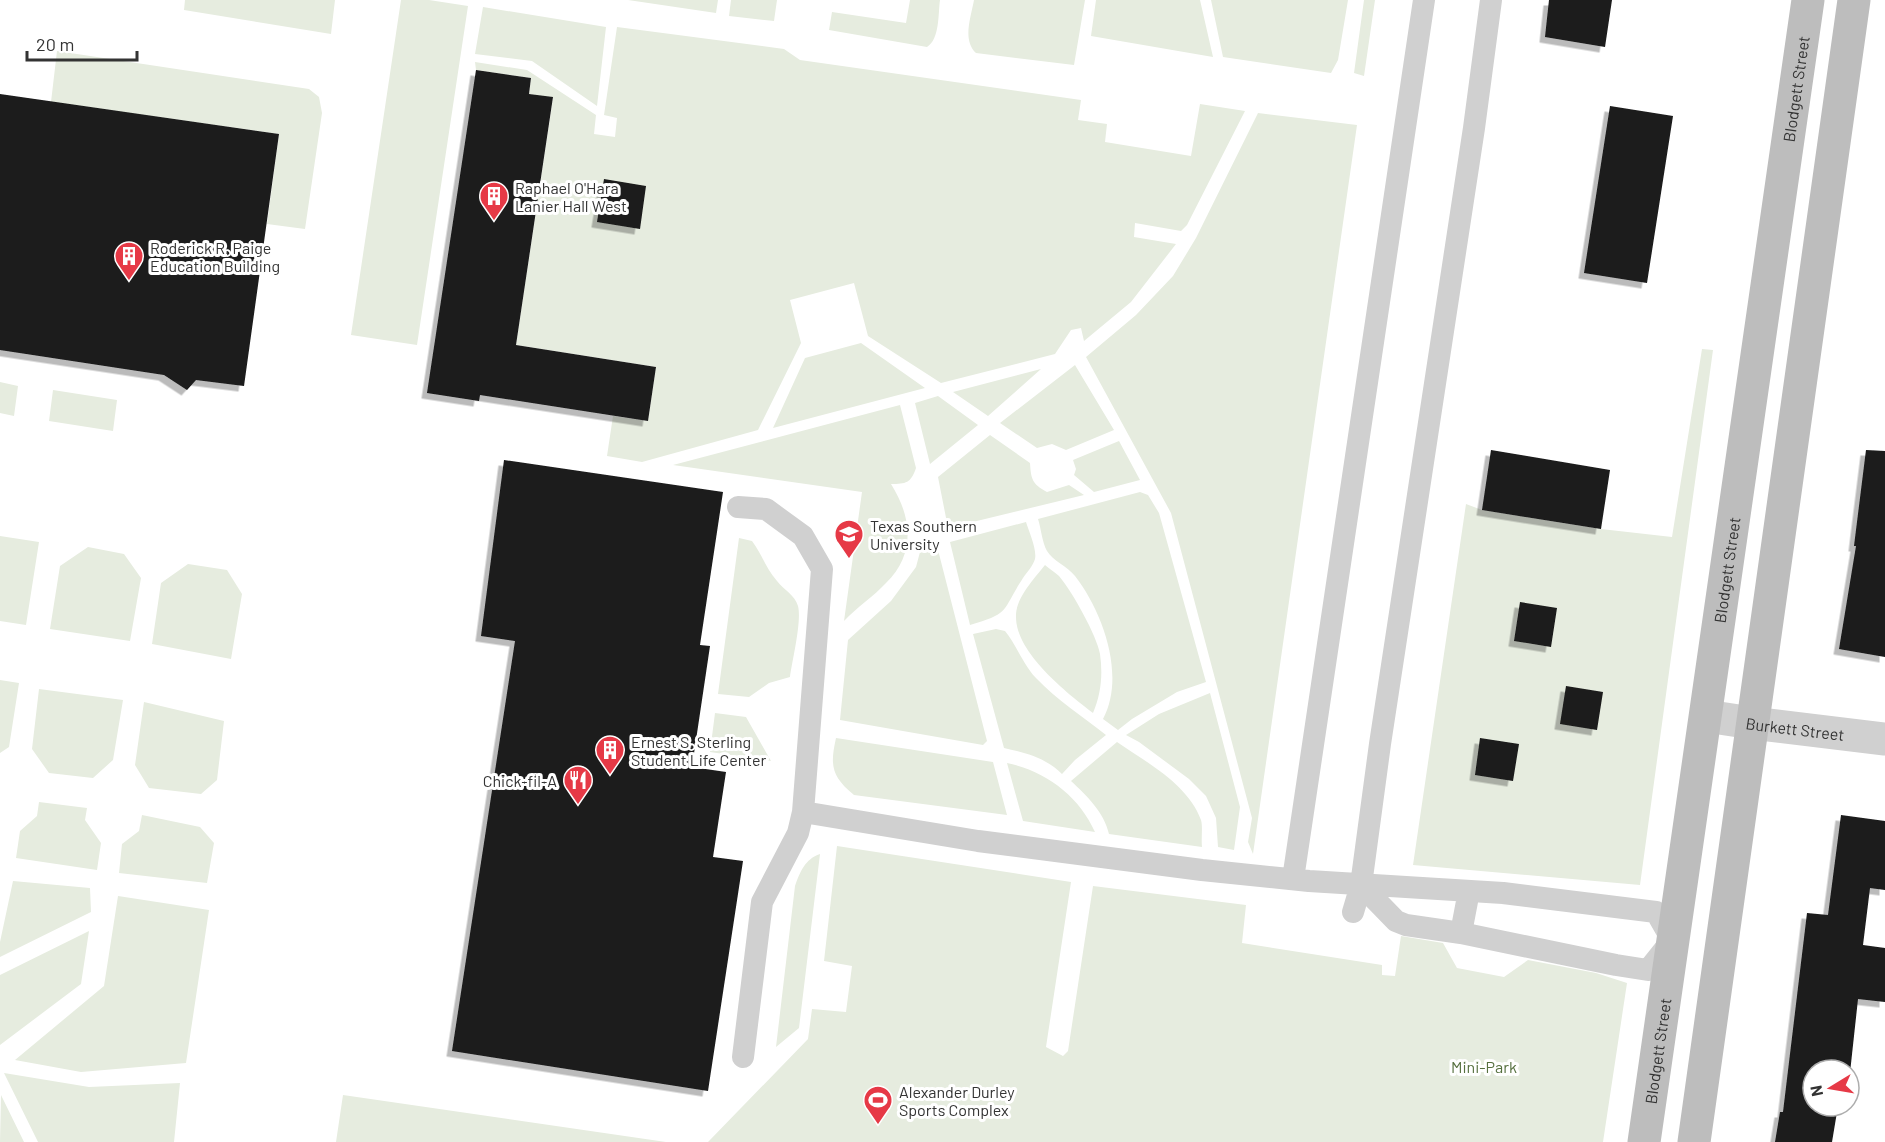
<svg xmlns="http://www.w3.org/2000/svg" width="1885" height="1142" font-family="Barlow,sans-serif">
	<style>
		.green { fill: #e6ecdf }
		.building { fill: #1a1a1a; filter: url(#shadow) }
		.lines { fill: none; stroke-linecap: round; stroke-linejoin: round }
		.lane { stroke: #d0d0d0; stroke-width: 22 }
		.street { stroke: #d0d0d0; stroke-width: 33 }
		.secondary { stroke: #bdbdbd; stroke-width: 33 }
		.labels { text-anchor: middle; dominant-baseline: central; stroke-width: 6; stroke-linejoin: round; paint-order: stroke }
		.street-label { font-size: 16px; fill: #333; stroke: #fff }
		.poi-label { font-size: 16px; fill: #333; stroke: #fff; text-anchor: start }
		.park-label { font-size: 16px; fill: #56703f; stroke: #fff }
	</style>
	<defs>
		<filter id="shadow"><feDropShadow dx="-5.5" dy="5.5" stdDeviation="0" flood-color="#0004"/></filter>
	</defs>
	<rect width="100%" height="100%" fill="#fff"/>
	<path class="green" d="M185,0H335L331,34L184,10Z
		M401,0H429L468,6L417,345L351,335Z
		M628,0H718L716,13Z
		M731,0H777L774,21L729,16Z
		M910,0H940C938,14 940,39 927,47L829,30L832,12L906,23Z
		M974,0H1085L1074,65L976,53C962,40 971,17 974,0Z
		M1096,0H1200L1213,57L1091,36Z
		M1211,0H1348L1338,60L1331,73L1223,57Z
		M1364,0H1375L1364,76L1354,73Z
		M483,7L606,27L597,106L532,61L475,54Z
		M617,27L784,49L800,60L1081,100L1078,120L1107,124L1105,142L1191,156L1200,104L1245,111L1187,225L1181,231L1135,223L1134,237L1176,244L1131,302L1084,341L1081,328L1071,330L1055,354L941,383L868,336L854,283L790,300L801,343L758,430L642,462L607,456L613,416L648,421L656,367L516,345L553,98L529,94L531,78L476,70L475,62L527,70L596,115L594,134L615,137L617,118L604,115Z
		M57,51L309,89L319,97L322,113L305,229L267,224L279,134L51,102Z
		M1258,113L1357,125L1253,854L1248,842L1252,818L1171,513L1086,357L1136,315L1173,276L1196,238Z
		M861,343L925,388L773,428L805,358Z
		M1702,349L1713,350L1640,885L1413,865L1466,504L1482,510L1601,529L1672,537Z
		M1075,365L1114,430L1066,450L1052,444L1037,448L1000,423Z
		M1041,369L988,416L953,392Z
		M0,382L18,386L14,416L0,413Z
		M53,390L117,400L113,431L49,421Z
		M938,396L978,425L930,464L915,403Z
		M900,405L916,468C911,483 906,484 891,484C912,517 916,554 886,583C873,597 857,607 844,621L862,492L673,465Z
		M990,435L1030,463C1031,479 1032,484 1047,492L1069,485L1084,495L948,528L938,477Z
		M1119,441L1140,480L1094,492L1074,475L1076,469L1073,460Z
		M1140,492L1148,495L1159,513L1206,682L1177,692L1132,719L1118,730L1103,719C1126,676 1103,612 1075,576C1067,566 1053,561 1047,551C1042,542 1041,528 1038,519Z
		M1026,522C1029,532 1037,549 1035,559C1033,566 1027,572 1023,578C1001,612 1011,613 970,625L950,542Z
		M0,536L39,542L26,625L0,621Z
		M739,538L752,541C762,554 766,569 777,581C784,590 795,595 798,606C802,621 792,661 790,677L769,683L749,697L718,694Z
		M927,546H933L938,550L987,741L983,745L840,720L848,640L891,601L916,567L920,552Z
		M88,547L124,554L141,578L130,641L50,629L60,566Z
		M188,564L227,570L242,594L231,659L152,644L161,583Z
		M1045,565C1049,569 1055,572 1059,576C1072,591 1097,636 1100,654C1103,675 1101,694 1093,713C1067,693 1016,653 1016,617C1015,599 1034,579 1045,565Z
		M996,629L1005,631C1017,646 1023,664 1036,678C1057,700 1083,717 1106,735L1075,760L1062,774C1046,758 1026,753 1004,748L973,634Z
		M0,680L19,683L9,747L0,753Z
		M39,689L123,700L113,760L93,778L49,773L32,749Z
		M1210,693L1240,807L1234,850L1218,847L1216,818L1206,796L1189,779L1139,742L1126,735L1159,714Z
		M144,702L224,721L217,780L201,794L149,788L135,765Z
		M715,713L746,717L771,761L710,752Z
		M836,738L993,762L1007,815L854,795C831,776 830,765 836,738Z
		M1117,742C1146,762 1188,784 1201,820C1203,827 1201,839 1202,847L1109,834C1104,812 1087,796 1071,781Z
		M1007,763C1046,771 1079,796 1095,832L1023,821Z
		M39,802L87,808L85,820L101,843L97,870L16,858L20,831L37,816Z
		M142,815L200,827L214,843L207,883L119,873L122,844L139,831Z
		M837,846L1071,882L1046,1047L1063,1056L1068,1051L1093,886L1246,905L1242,943L1382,965V975L1395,976L1401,936L1443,943L1457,968L1504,977L1528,960L1596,973L1627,983L1603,1142H708L808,1039L812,1009L846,1012L852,966L824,961Z
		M820,854L799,1028L776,1047L795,886C800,872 805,859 820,854Z
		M13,881L90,888L91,912L0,957V942Z
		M118,896L209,910L186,1063L81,1072L15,1060L104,986Z
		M89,931L81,984L0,1045V975Z
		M4,1073L89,1087L180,1083L174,1142H38Z
		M1,1095L24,1142H0Z
		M343,1095L666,1142H336Z"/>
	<path class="building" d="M1549,0H1612L1605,47L1545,37Z
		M476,70L531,78L529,94L553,97L516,345L656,367L648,421L480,395L479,401L427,393Z
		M0,94L279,134L244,386L196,380L187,390L164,375L0,350Z
		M1610,106L1673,116L1647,283L1584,273Z
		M604,179L646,186L640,229L597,222Z
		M1491,450L1610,470L1601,529L1482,510Z
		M1866,450L1885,451V657L1839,649L1856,546H1854Z
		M504,460L723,492L700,645L710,646L692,767L726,772L713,857L743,861L708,1091L452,1051L515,641L481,636Z
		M1520,602L1557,608L1551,647L1514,641Z
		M1566,686L1603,692L1597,730L1560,724Z
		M1480,738L1519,744L1513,781L1475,775Z
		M1841,815L1885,821V890L1870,888L1863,945L1885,948V1002L1858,999L1849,1082V1070H1813V1106H1838L1832,1142H1775L1780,1112H1783L1807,913L1828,915Z"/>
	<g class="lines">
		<path class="lane" d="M738,507L766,509L803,536L822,569L803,812L798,833L762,902L743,1057
			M803,812L978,841L1202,870L1309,881L1503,893L1656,912L1672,940L1648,970L1616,965L1461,933L1406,925L1396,921L1361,885
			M1293,879L1424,0
			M1353,912L1361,885L1380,744L1474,128L1491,0
			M1461,933L1469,891"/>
		<path class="street" id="s1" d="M1706,716L1752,723L1885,739"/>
		<g class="secondary">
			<path id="s2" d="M1644,1142L1808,0"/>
			<path d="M1694,1142L1854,0"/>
		</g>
	</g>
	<defs>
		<g id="building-pin" transform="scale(1.5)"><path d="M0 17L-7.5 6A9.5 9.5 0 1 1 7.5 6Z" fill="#e63946" stroke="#fff"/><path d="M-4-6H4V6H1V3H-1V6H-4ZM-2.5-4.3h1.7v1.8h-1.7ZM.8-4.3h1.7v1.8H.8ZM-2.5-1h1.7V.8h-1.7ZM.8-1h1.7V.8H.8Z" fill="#fff"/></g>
		<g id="university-pin" transform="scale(1.5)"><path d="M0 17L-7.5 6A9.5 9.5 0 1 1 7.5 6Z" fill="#e63946" stroke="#fff"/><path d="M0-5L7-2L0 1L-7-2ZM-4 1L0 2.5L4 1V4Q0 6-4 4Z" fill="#fff"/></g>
		<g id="restaurant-pin" transform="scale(1.5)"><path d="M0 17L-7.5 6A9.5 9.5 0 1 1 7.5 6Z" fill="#e63946" stroke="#fff"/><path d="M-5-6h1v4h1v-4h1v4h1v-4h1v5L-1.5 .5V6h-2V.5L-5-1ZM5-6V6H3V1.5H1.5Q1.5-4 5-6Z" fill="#fff"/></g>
		<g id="stadium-pin" transform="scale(1.5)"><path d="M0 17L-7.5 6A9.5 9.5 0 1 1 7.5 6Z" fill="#e63946" stroke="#fff"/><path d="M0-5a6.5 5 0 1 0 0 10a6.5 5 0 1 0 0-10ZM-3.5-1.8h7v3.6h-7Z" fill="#fff"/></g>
	</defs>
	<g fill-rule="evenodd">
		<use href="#building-pin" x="494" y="196"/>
		<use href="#building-pin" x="129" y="256"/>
		<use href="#university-pin" x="849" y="534"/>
		<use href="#building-pin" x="610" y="750"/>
		<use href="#restaurant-pin" x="578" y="780"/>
		<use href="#stadium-pin" x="878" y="1100"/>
	</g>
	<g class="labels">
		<g class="street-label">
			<text stroke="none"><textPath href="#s2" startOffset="1064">Blodgett Street</textPath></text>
			<text stroke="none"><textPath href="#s2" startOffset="578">Blodgett Street</textPath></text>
			<text stroke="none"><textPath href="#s1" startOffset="90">Burkett Street</textPath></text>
			<text stroke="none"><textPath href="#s2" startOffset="92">Blodgett Street</textPath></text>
		</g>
		<g class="poi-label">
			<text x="515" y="187">Raphael O'Hara<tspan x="515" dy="18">Lanier Hall West</tspan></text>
			<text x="150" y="247">Roderick R. Paige<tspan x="150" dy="18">Education Building</tspan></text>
			<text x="870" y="525">Texas Southern<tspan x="870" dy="18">University</tspan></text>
			<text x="631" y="741">Ernest S. Sterling<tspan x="631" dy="18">Student Life Center</tspan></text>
			<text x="557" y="780" text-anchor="end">Chick-fil-A</text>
			<text x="899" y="1091">Alexander Durley<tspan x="899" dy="18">Sports Complex</tspan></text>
		</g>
		<g class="park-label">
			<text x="1484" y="1066">Mini-Park</text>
		</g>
	</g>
	<g transform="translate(1831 1088) rotate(259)"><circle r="28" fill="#ffffff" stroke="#adadad" stroke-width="1.5"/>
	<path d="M0-4.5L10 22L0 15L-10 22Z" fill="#e63946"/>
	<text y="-9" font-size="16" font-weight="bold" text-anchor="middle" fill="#333333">N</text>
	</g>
	<path d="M27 51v9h110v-9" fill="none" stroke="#333333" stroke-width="3"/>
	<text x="36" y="51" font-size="18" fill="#333333" stroke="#ffffff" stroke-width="4.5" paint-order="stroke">20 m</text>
</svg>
